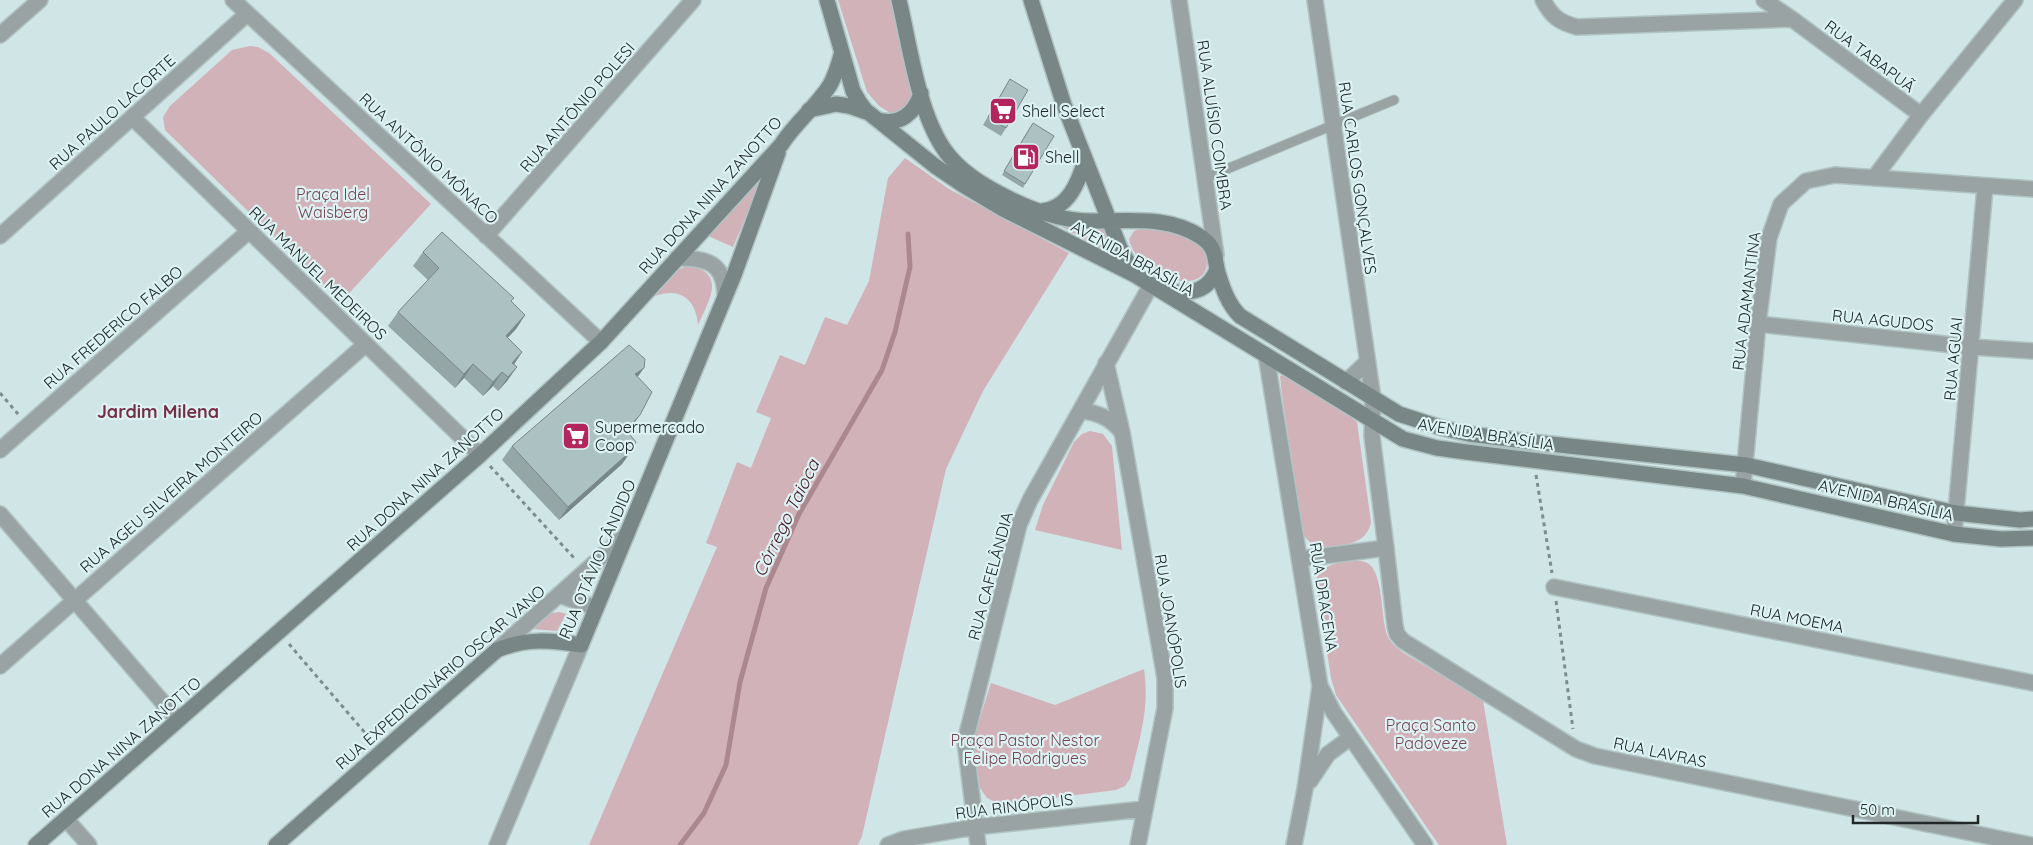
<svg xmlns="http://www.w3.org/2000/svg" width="2033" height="845" font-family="Quicksand,sans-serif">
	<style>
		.green { fill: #d1b2b9 }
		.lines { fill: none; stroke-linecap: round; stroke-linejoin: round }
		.stream { stroke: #ab8890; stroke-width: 5 }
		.service-casing { stroke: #b0c3c3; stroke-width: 11 }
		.minor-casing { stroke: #b0c3c3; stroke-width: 18 }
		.tertiary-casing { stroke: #b0c3c3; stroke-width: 18 }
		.secondary-casing { stroke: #b0c3c3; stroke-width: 18 }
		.path { stroke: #7d8c8c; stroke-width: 3; stroke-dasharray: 4 4; stroke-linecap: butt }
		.service { stroke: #9aa3a3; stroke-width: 9 }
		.minor { stroke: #9aa3a3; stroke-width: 15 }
		.tertiary { stroke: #9aa3a3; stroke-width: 15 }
		.secondary { stroke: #788685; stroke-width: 15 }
		.wall { fill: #94a6a6 }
		.shaded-wall { fill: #788787 }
		.building { fill: #acc1c1; stroke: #788787 }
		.labels { text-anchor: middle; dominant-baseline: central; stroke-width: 4.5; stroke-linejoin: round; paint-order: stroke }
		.street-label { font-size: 16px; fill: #202828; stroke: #ddf2f2 }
		.poi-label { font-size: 16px; fill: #202828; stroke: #ddf2f2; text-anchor: start }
		.park-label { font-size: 16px; fill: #794452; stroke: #ddf2f2 }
		.neighbourhood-label { font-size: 18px; font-weight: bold; fill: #752f45; stroke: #ddf2f2 }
		.water-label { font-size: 18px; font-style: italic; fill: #481827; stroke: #ddf2f2 }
	</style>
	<rect width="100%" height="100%" fill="#d0e5e5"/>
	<path class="green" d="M838,0H890L901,38L913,97L907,110L892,114L879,106L867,92Z
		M250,46L258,47L269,53L431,204L341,302L165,130L163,117L170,106L232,50Z
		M905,158L949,189L1069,253L983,391L946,469L862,836L858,845H589L717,547L706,543L737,462L751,468L771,418L756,412L780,355L805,365L825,317L847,325L869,281L888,178Z
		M763,176L733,247L706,235Z
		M1051,221L1103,228L1106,231L1116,256Z
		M1145,227L1181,232L1204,246C1224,305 1137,281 1129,239L1134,231Z
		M689,265C727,274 709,300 698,325C696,299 680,287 655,296L678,270Z
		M1284,375L1350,415L1357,422L1371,522C1367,547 1335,547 1315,547L1305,537L1302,529L1282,395L1280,376Z
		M1090,431L1103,434L1112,446L1122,550L1035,530L1043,505L1074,442L1082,434Z
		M1350,561C1356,561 1364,560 1369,564C1383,574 1381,618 1387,635C1390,642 1396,647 1402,652L1483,700L1507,845H1439L1336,695L1331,678L1316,580C1323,565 1334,563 1350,561Z
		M560,612L566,614L557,631L533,629L534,626L551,613Z
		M1144,669C1150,711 1139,739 1130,779L1125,786L1116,790L1012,803L995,802L987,798L980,788L974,750L975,734L991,683L1055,705Z"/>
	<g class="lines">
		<path class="stream" d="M680,845L704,813L726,765L740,682L766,588L799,514L882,370L895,332L910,267L908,234"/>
		<g class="service-casing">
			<path id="service" d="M1205,178L1394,100"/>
		</g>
		<g class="minor-casing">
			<path id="minor" d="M233,0L601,342
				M1179,0L1216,255
				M1315,0L1373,398
				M1543,0C1552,17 1559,22 1577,27L1792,19L1921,115
				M1764,0L1792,19
				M0,35L40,0
				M132,117L480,455
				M1874,178L1921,115L2015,0
				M0,236L247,14
				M486,236L693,0
				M677,258C706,258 724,262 725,295
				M1758,324L1972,347L2033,351
				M1106,363L1122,432L1165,678V708L1138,845
				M1346,382L1367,362
				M1080,411C1098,412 1110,418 1122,432
				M0,450L249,231
				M1743,486L1758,324L1769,238L1781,204L1806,181L1835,175L2033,189
				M0,514L178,720
				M1954,534L1985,187
				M1386,548L1395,626L1397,634L1403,641L1576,749L1595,756L2031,845
				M1554,587L2033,683
				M559,595L596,608
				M497,650L627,534
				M0,666L366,344
				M66,819L89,845
				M888,845L904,839L975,827L1144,809
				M978,845L965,742L1019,525L1030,500L1151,285"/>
		</g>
		<g class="tertiary-casing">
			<path id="tertiary" d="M1266,355L1320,686L1305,789L1294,845
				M1300,559L1386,548L1372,436L1373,398
				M1320,686L1334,713L1425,845
				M1310,781L1328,754L1350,738
				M497,845L581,645"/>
		</g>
		<g class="secondary-casing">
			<path id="secondary" d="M827,0L853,91L860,103L867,112
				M899,0C910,46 919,121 950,157C966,176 990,189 1012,200C1037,212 1067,222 1095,221C1131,221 1170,216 1201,237C1217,248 1214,258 1218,273C1223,289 1228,304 1240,316L1399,414L1442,428L1469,434L1532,442L1746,465L1956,513L2020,520L2033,519
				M1031,0L1064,105L1120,248L1135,275
				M809,110L836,104L849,106L869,113L935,166L963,185L1003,209L1135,275L1403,439L1437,448L1466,452L1743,486L1954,534L2001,539L2033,538
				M878,120C900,126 915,113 921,93
				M1042,211C1068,209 1078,183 1085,161
				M1164,292C1188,292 1205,296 1217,270
				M36,845L480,455L601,342L781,145C795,123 816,107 830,85C836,74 839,63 842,52
				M276,845L497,650C526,638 550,640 581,645L734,275L778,153"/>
		</g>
		<path class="path" d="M0,393L18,414
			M490,466L575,559
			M1536,475L1552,573
			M1556,601L1573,729
			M289,644L372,741"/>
		<use href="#service" class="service"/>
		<use href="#minor" class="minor"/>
		<use href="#tertiary" class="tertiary"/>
		<use href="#secondary" class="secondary"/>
	</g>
	<path class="wall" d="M1010,79L1006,128L1001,136L983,125Z
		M1030,127L1025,184L1023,188L1002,175Z
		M423,252L511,302L525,315L516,329L507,338L522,352L514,364L517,367L507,381L498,391L493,386L483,396L464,378L455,388L388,326L398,312L428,280L413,266Z
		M638,377L630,429L627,432L632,450L622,464L559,520L502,460L512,446Z"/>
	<path class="shaded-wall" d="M525,315L516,329L496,350L506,336Z
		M522,352L513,366L512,363Z
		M473,364L464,378L455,388L464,374Z
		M517,367L507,381L498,391L508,377Z
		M644,368L634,382L635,374Z
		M502,372L493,386L483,396L493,382Z
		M640,415L630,429L616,444L626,430Z
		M632,450L622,464L559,520L568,507Z"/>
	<path class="building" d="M1010,79L1028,90L1006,128L988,117Z
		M1033,123L1054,136L1025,184L1004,171Z
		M442,232L514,298L511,301L525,315L506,336L522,352L512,363L517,367L508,377L502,372L493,382L473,364L464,374L398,312L439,268L423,252Z
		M629,345L645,359L644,368L635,374L652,392L640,415L626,430L636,442L632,450L568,507L512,446Z"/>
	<defs>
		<g id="supermarket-square" transform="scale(1.4375)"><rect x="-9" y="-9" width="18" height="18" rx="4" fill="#b3255d" stroke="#ddf2f2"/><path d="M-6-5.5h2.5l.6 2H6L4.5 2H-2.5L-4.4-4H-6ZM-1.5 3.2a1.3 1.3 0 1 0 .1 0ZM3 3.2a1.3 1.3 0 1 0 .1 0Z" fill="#fff"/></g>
		<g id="fuel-square" transform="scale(1.4375)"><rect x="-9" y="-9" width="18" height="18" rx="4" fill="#b3255d" stroke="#ddf2f2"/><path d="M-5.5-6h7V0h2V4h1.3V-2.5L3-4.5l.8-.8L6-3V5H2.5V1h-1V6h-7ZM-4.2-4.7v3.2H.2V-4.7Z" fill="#fff"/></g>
	</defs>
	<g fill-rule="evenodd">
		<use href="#supermarket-square" x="1003" y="111"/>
		<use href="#fuel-square" x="1026" y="157"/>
		<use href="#supermarket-square" x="576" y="436"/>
	</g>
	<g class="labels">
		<g class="street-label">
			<text transform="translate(1870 56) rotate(37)">RUA TABAPUÃ</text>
			<text transform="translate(577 107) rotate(-49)">RUA ANTÔNIO POLESI</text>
			<text transform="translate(112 112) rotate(-42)">RUA PAULO LACORTE</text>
			<text transform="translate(1215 125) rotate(82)">RUA ALUÍSIO COIMBRA</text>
			<text transform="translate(429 158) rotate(43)">RUA ANTÔNIO MÔNACO</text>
			<text transform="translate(1358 178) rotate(82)">RUA CARLOS GONÇALVES</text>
			<text transform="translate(710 195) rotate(-48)">RUA DONA NINA ZANOTTO</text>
			<text transform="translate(1133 258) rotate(29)">AVENIDA BRASÍLIA</text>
			<text transform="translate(318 273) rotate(44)">RUA MANUEL MEDEIROS</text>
			<text transform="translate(1746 301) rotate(-83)">RUA ADAMANTINA</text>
			<text transform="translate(1883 320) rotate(6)">RUA AGUDOS</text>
			<text transform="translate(113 327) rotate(-41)">RUA FREDERICO FALBO</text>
			<text transform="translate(1953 359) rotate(-85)">RUA AGUAI</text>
			<text transform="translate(1486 434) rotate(9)">AVENIDA BRASÍLIA</text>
			<text transform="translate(425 479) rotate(-42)">RUA DONA NINA ZANOTTO</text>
			<text transform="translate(171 492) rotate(-41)">RUA AGEU SILVEIRA MONTEIRO</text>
			<text transform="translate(1886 500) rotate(13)">AVENIDA BRASÍLIA</text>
			<text transform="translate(597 559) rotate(-67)">RUA OTÁVIO CÂNDIDO</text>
			<text transform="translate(990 576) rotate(-75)">RUA CAFELÂNDIA</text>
			<text transform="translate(1324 597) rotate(81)">RUA DRACENA</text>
			<text transform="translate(1797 618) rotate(11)">RUA MOEMA</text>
			<text transform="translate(1171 621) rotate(81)">RUA JOANÓPOLIS</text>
			<text transform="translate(440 677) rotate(-41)">RUA EXPEDICIONÁRIO OSCAR VANO</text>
			<text transform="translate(121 747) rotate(-41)">RUA DONA NINA ZANOTTO</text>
			<text transform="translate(1660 752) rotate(12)">RUA LAVRAS</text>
			<text transform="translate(1014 806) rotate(-7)">RUA RINÓPOLIS</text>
		</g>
		<g class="poi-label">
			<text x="1022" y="111">Shell Select</text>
			<text x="1045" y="157">Shell</text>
			<text x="595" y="427">Supermercado<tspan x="595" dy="18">Coop</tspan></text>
		</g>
		<g class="park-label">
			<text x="333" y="194">Praça Idel<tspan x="333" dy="18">Waisberg</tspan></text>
			<text x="1431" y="725">Praça Santo<tspan x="1431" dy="18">Padoveze</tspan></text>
			<text x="1025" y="740">Praça Pastor Nestor<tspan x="1025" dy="18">Felipe Rodrigues</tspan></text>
		</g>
		<g class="neighbourhood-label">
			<text x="158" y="411">Jardim Milena</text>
		</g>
		<g class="water-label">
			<text transform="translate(786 518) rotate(-64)">Córrego Taioca</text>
		</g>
	</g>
	<path d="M1853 815v8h125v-8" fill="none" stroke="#202828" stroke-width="2.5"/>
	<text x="1860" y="815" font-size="15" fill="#202828" stroke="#ddf2f2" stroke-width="4" paint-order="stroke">50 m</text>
</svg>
